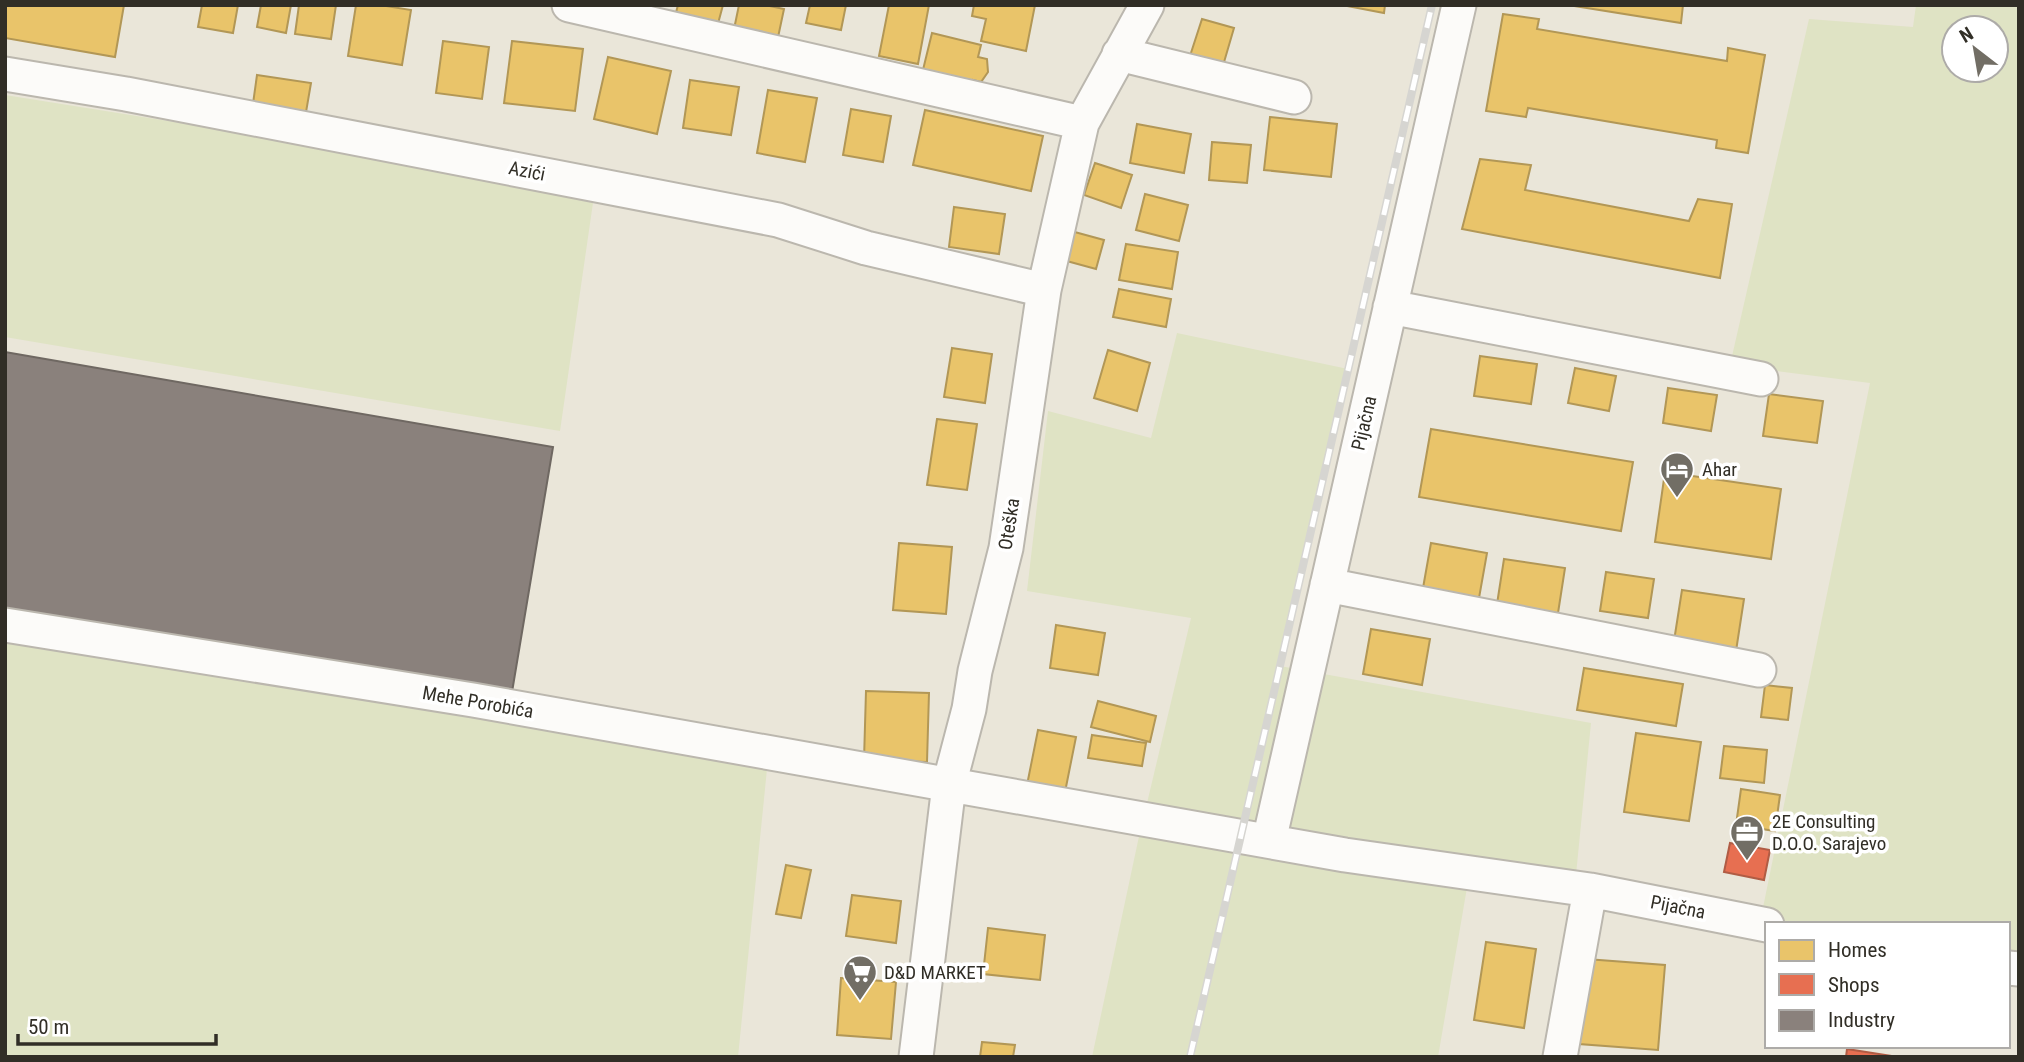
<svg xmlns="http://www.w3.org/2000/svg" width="2024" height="1062" font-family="'Roboto Condensed',sans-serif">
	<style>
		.green { fill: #dfe3c4; fill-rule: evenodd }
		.homes { fill: #e9c46a; stroke: #b29756; stroke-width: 2 }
		.shops { fill: #e76f51; stroke: #b05c44; stroke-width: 2 }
		.industry { fill: #8a817c; stroke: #6f6862; stroke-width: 2 }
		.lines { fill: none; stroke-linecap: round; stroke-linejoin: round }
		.minor-casing { stroke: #bbb7ae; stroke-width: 37 }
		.minor { stroke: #fcfbf9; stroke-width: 33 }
		.rail-casing { stroke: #d6d5d1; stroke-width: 8 }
		.rail { stroke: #fff; stroke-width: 5; stroke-dasharray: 16; stroke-linecap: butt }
		.labels { text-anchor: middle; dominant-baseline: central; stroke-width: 7; stroke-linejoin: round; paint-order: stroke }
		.street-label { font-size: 19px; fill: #312e26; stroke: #fff }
		.poi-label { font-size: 19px; fill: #312e26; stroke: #fff; text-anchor: start }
	</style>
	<rect width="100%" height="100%" fill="#eae6d9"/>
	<path class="green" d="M1916,5H2019V968L2008,966V924H1767L1758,932L1870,383L1730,365L1809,19L1913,27ZM1954,28H1996V70H1954Z
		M5,95L595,189L560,431L5,337Z
		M1177,333L1348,369L1280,666L1591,723L1574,895L1470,870L1438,1057H1092L1138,841L1191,618L1027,591L1048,411L1151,438Z
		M5,629L767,769L738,1057H5Z"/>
	<path class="homes" d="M5,5H124L115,57L5,38Z
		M202,5H238L233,33L198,27Z
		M261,5H291L286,33L257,27Z
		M299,5H336L331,39L295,34Z
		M356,5H380L411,10L402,65L348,56Z
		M678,5H723L716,31L674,20Z
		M739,5H765L784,9L777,42L733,34Z
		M810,5H846L841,30L806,23Z
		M889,5H929L918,64L879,56Z
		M974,5H1035L1026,51L981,41L986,19L972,16Z
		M1342,5H1385L1384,13Z
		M1568,5H1683L1681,23Z
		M1503,14L1539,19L1537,29L1727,61L1728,48L1765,55L1748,153L1716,148L1717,140L1528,108L1526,117L1486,111Z
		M1202,19L1234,28L1222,69L1189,59Z
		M932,33L981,45L978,57L987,59L988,72L981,82L973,80L970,90L921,78Z
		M443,41L489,47L482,99L436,93Z
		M512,41L583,49L575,111L504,103Z
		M608,57L671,71L657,134L594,119Z
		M257,75L311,83L305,118L252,111Z
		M690,80L739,87L731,135L683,128Z
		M768,90L817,98L805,162L757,153Z
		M851,109L891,116L883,162L843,155Z
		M925,110L1043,136L1031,191L913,165Z
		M1270,117L1337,124L1331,177L1264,170Z
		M1137,124L1191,134L1184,173L1130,163Z
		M1212,142L1251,145L1247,183L1209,180Z
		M1480,159L1531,165L1525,190L1689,221L1698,199L1732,204L1720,278L1462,229Z
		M1095,163L1132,175L1121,208L1084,195Z
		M1145,194L1188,205L1179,241L1136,230Z
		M954,207L1005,214L999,254L949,247Z
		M1071,231L1104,240L1096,269L1063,260Z
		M1126,244L1178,252L1172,289L1119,280Z
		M1119,289L1171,299L1166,327L1113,317Z
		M952,348L992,354L985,403L944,397Z
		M1108,350L1150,363L1137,411L1094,398Z
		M1480,356L1537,364L1531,404L1474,396Z
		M1575,368L1616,376L1609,411L1568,403Z
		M1668,388L1717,395L1711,431L1663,423Z
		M1769,394L1823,401L1817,443L1763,436Z
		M937,419L977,424L967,490L927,485Z
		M1431,429L1633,462L1621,531L1419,497Z
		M1665,472L1781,489L1771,559L1655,542Z
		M899,543L952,547L946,614L893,610Z
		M1431,543L1487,553L1479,598L1423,588Z
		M1504,559L1565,568L1558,613L1497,604Z
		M1606,572L1654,579L1648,618L1600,611Z
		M1682,590L1744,599L1736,651L1674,641Z
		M1056,625L1105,633L1098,675L1050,668Z
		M1371,629L1430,639L1422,685L1363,674Z
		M1584,668L1683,684L1676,726L1577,710Z
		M1765,685L1792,688L1788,720L1761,717Z
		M866,691L929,693L927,762L864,760Z
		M1098,701L1156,716L1150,742L1091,727Z
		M1038,730L1076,737L1065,792L1027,785Z
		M1636,733L1701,742L1689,821L1624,812Z
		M1092,735L1146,743L1142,766L1088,758Z
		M1724,746L1767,750L1764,783L1720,778Z
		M1741,789L1780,795L1775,831L1736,825Z
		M786,865L811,870L801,918L776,914Z
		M852,895L901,901L896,943L846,936Z
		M988,928L1045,935L1040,980L983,974Z
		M1486,942L1536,949L1524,1028L1474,1020Z
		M1586,959L1665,965L1658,1050L1579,1044Z
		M841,978L896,982L891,1039L837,1035Z
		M982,1042L1015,1045L1013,1057H980Z"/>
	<path class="shops" d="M1730,843L1770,850L1764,880L1724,872Z
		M1847,1049L1898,1057H1846Z"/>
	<path class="industry" d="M5,352L553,447L512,692L5,610Z"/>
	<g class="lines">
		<g class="minor-casing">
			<path id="minor" d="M569,5L1082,123
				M1119,54L1294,97
				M5,74L126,94L778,220L866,248L1044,290
				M1390,307L1761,379
				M1327,585L1759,670
				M5,625L473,700L1345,855L1590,890L1767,925
				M1269,841L1459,5
				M2008,968L2019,969
				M916,1057L949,785L969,709L975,671L1006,548L1044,290L1082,123L1147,5
				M1560,1057L1590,890"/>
		</g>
		<use href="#minor" class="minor"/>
		<g class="rail-casing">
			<path id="rail" d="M1190,1057L1432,5"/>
		</g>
		<use href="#rail" class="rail"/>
	</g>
	<defs>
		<g id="hotel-pin" transform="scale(1.75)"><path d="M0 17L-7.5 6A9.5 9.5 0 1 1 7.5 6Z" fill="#726e65" stroke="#fff"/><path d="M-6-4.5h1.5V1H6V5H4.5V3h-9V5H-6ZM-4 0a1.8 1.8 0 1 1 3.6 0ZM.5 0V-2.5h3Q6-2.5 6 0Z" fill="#fff"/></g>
		<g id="office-pin" transform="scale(1.75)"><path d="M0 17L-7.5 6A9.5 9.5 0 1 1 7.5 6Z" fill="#726e65" stroke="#fff"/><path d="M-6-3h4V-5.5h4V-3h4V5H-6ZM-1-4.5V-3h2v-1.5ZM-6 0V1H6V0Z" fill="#fff"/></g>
		<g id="supermarket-pin" transform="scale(1.75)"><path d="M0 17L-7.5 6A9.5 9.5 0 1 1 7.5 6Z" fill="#726e65" stroke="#fff"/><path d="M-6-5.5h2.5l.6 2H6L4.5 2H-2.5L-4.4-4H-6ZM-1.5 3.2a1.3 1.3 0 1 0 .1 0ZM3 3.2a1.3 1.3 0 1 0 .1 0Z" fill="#fff"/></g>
	</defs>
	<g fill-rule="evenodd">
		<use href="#hotel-pin" x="1677" y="469"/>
		<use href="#office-pin" x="1747" y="832"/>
		<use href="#supermarket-pin" x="860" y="972"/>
	</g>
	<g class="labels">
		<g class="street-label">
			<text transform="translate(527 171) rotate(11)">Azići</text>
			<text transform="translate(1364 423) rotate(-77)">Pijačna</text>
			<text transform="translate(1009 524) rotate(-81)">Oteška</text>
			<text transform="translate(478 702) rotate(10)">Mehe Porobića</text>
			<text transform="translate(1678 907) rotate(11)">Pijačna</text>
		</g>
		<g class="poi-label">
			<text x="1702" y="469">Ahar</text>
			<text x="1772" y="821">2E Consulting<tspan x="1772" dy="22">D.O.O. Sarajevo</tspan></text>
			<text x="884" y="972">D&amp;D MARKET</text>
		</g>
	</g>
	<rect width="2024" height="1062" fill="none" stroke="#312e26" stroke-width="14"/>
	<rect x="1765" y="922" width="245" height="126" fill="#ffffff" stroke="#adaba8" stroke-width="2"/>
	<rect x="1779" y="940" width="35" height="21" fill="#e9c46a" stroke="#adaba8" stroke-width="2"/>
	<text x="1828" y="957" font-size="21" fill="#312e26">Homes</text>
	<rect x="1779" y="974" width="35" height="21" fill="#e76f51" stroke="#adaba8" stroke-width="2"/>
	<text x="1828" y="992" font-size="21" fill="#312e26">Shops</text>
	<rect x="1779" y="1010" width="35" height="21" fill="#8a817c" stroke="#adaba8" stroke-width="2"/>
	<text x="1828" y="1027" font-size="21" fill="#312e26">Industry</text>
	<g transform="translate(1975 49) rotate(329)"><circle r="33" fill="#ffffff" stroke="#adaba8" stroke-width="2"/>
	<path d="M0-5L12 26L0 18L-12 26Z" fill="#726e65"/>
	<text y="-10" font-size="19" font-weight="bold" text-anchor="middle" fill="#312e26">N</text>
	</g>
	<path d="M18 1034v10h198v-10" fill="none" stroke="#312e26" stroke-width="3.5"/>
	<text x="28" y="1034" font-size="21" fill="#312e26" stroke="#ffffff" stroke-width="5" paint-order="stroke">50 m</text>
</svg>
